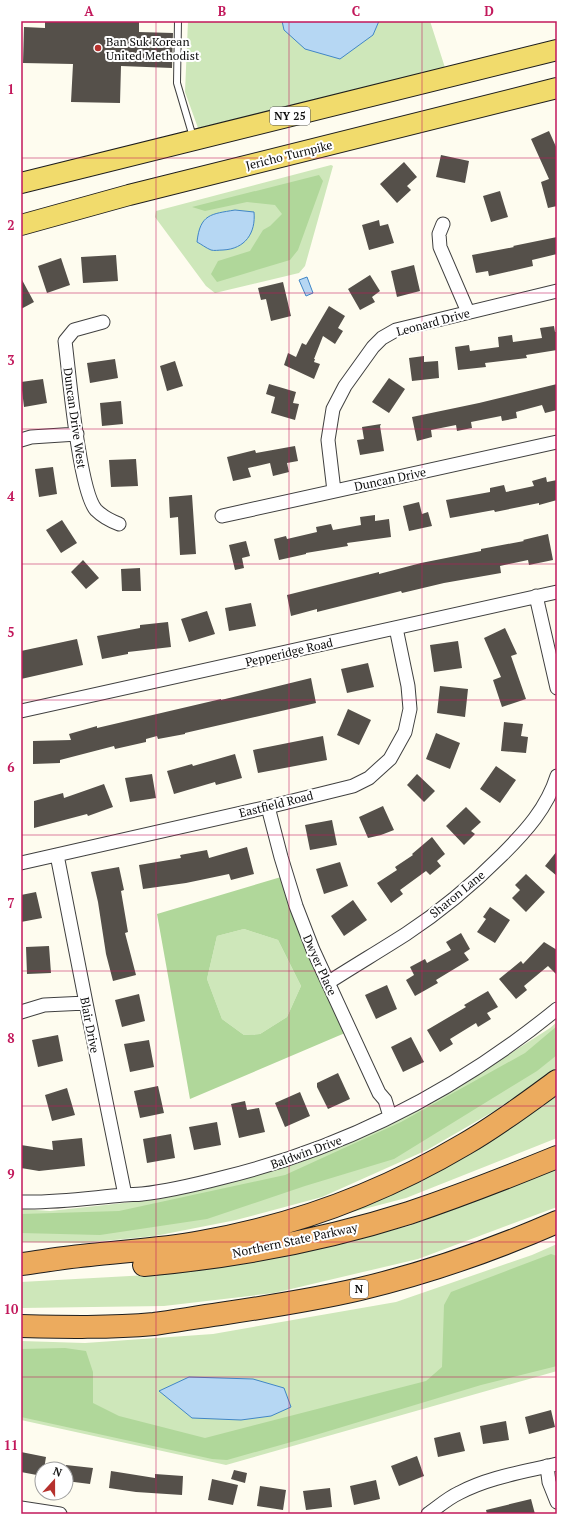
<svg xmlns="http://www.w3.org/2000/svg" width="578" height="1535" font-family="'PT Serif',serif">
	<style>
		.green { fill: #cee7ba }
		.forest { fill: #b0d79a; fill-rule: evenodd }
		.water { fill: #b6d7f3; stroke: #4186c6 }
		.building { fill: #55504a }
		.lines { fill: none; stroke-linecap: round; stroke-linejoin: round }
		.lane-casing { stroke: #404040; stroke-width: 8 }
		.street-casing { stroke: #404040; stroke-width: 15 }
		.primary-casing { stroke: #1e1e1e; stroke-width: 22 }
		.highway-casing { stroke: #1e1e1e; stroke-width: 24 }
		.lane { stroke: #fff; stroke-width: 6 }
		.street { stroke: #fff; stroke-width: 13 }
		.primary { stroke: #f1db6c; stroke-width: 20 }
		.highway { stroke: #ecab5e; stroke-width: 22 }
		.grid { fill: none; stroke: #c2185b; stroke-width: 1; stroke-opacity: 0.55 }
		.poi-dot { fill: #b6312d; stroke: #fff; stroke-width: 1.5 }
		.labels { text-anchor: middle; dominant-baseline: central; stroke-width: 4; stroke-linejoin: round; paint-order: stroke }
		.shield { fill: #fff; stroke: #565656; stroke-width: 1 }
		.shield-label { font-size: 11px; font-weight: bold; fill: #0d0d0d }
		.poi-label { font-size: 12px; fill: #0d0d0d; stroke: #fff; text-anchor: start }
		.street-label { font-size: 12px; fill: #0d0d0d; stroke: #fff }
		.neatline { fill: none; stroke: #c2185b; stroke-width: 1.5 }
		.grid-label { font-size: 13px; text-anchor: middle; font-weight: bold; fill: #c2185b }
	</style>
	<rect width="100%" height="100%" fill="#fefcef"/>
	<path class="green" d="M188,21H430L448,77L202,139L185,92Z
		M331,165L333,166L305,266L299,273L215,293L206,286L155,217L156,211Z
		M244,929L278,940L301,986L287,1017L260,1034L244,1035L222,1019L207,979L217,936Z
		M557,1022V1067L555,1069L496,1110L427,1150L322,1197L236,1220L155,1236L83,1243L21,1242V1209L50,1211L133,1202L207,1189L302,1161L388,1126L466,1082L550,1028Z
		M557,1093V1138L406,1198L345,1214L416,1181Z
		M557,1168V1207L418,1259L274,1293L164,1306L21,1308V1282L166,1274L278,1257L409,1226Z
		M557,1244V1371L226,1465L21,1420V1341L85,1343L213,1334L396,1302L532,1255Z"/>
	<path class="forest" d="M319,175L323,181L298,250L290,260L217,282L211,274L218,261L250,251L263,230L270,226L282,214L275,205L247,202L205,211L192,207Z
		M281,877L345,1033L190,1099L157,914ZM244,929L278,940L301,986L287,1017L260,1034L244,1035L222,1019L207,979L217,936Z
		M557,1026V1055L537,1071L394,1159L305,1186L207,1219L100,1235L21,1233V1214L119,1211L285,1175L401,1122L525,1053Z
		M551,1254L557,1256V1366L481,1385L309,1437L227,1460L212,1459L21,1417V1349L65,1348L86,1351L93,1372V1403L119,1416L205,1438L426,1381L442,1367L444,1305L451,1292Z"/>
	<path class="water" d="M282,21H379L373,35L340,59L305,49L284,30Z
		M235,210L254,212C256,233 245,249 223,250C219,250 214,251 211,250C206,248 201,244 197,242C200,214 211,214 235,210Z
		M307,277L313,293L306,296L299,280Z
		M189,1377L253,1379L284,1388L291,1407L271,1416L241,1420L192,1418L159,1391Z"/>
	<path class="building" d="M45,21H139V32L173,33L172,68L121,66L120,103L71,102L73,64L23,63L24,27L45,28Z
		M549,131L557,149V206L548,208L541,182L549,179L531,139Z
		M441,155L469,161L465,183L436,177Z
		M404,162L417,177L407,186L411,190L397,203L380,184Z
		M500,191L508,217L491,222L483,196Z
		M379,220L380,226L388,224L394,243L369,250L362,225Z
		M557,237V254L532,260L533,266L489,276L488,271L476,273L472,255L514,247L513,246Z
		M116,255L118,281L83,283L81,257Z
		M61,258L70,285L47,293L38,266Z
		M414,265L420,291L397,297L391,271Z
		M370,275L380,291L372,297L375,302L360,310L348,289Z
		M21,278L34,302L21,309Z
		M283,282L291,316L271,321L266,299L261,300L258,288Z
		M329,306L345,316L338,328L343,331L335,344L323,336L314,359H315L314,362L320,364L314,379L284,365L288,353L296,357L302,343L306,345Z
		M554,326L555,332H557V350L526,355L527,358L485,363L486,367L458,370L455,347L469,345L470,351L499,347L498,337L512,335L513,342L542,338L540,328Z
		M424,356V362L438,361L439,378L412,381L409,358Z
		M115,359L118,378L90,383L87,363Z
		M175,361L183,386L167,391L160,366Z
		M389,378L405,389L389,413L372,402Z
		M43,379L47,403L24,407L21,382Z
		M269,384L296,392L293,403L299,404L295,420L271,413L275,397L266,394Z
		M557,384V410L545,413L542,405L516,412L517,418L502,421L501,416L471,422L472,428L457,431L456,425L431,430L432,437L417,441L412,417L479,403Z
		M121,401L123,424L102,426L100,403Z
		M381,424L380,426L384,451L360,455L357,440L364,439L362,427Z
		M295,446L298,461L287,463L289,472L273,476L270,463L248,468L251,477L233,481L227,457L255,450L256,453Z
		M136,459L138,486L111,487L109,460Z
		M53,467L57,494L39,497L35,469Z
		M546,477L547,482L557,480V500L539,505V503L495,512L494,510L450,518L446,500L490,492V488L504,485L506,492L534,486L532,481Z
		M192,495L196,554L180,555L178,517L170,518L169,497Z
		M419,502L422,514L428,512L432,526L409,531L403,506Z
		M375,515V521L389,519L391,537L347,543L348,546L306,553V554L279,560L274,539L286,536L287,539L317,532L316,527L331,524L333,530L361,525L360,517Z
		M62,520L77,543L61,553L46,530Z
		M548,534L553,560L529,565L528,560L500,566L501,573L444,583L402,593L401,591L317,612V609L291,616L287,595L379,572V574L421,563L481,551V549L524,541L523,540Z
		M246,541L250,556L242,558L244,568L235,570L229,545Z
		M83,560L99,578L86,589L71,572Z
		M140,568L141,591H122L121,569Z
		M251,603L256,626L229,631L225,608Z
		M207,611L215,634L189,642L181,619Z
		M168,622L171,647L128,652V654L102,659L97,636L140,628V625Z
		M505,628L517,654L511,656L526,699L502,707L493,680L501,677L484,638Z
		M77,639L83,665L21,679V651Z
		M458,641L462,668L434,672L430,645Z
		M368,663L374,687L347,693L341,669Z
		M311,678L316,703L185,733V734L158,739L157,736L146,739V742L115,749L114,746L60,760V763L33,764V741L71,740L69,734L97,726V728L221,699V700Z
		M440,686L468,689L465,717L437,713Z
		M348,709L371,720L359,745L337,735Z
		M504,722L523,724L521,736L528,737L526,753L501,751Z
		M436,733L460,743L450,769L426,759Z
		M323,736L327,760L258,773L253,750Z
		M235,754L242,778L216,785L215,782L174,794L167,771L192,764L193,766Z
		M496,766L516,780L500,803L480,789Z
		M152,774L156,798L130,802L125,778Z
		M417,774L435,791L424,802L407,785Z
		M104,784L113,807L88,816L87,814L34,828V801L63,793L64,798Z
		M383,806L394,830L381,835L368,838L359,817Z
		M466,807L481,822L471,831L475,834L464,845L446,826Z
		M332,820L337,845L310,850L305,825Z
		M432,837L445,854L437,861L441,866L430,875L426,871L400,890L403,894L391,903L377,883L397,870L395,867L413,855L412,854Z
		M247,847L254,874L231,880L229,874L186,883L143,889L139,865L181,858L180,855L207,850L209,858Z
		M557,851V876L545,866Z
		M340,862L348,886L324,894L316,869Z
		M119,867L124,890L121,891L128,932L125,933L136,975L113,981L106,954L98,902L91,872Z
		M526,874L545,892L526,912L512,898L520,890L515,885Z
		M36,892L42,918L21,922V895Z
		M353,900L367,920L344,936L331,916Z
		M490,907L510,920L495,943L477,932L486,919L483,917Z
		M461,933L470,949L464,953L469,960L436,980L438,983L415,996L406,980L414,975L410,967L425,959L427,963L451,950L446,942Z
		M544,942L557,950V975L548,966L524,986L527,990L516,999L499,979L521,961L523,964Z
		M49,946L51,973L27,974L26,947Z
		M387,985L397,1009L376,1019L365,995Z
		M488,991L498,1007L487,1013L491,1019L478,1027L476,1023L450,1039L453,1044L440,1052L427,1030L466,1007L464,1005Z
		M139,994L145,1021L122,1027L115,1000Z
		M58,1035L63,1061L38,1067L32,1040Z
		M411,1037L424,1062L403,1072L391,1047Z
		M149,1040L154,1067L130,1072L124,1044Z
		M338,1073L350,1099L328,1109L317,1087V1083Z
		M158,1086L164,1113L140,1118L134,1091Z
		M67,1088L75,1115L52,1121L45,1095Z
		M300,1092L310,1116L285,1127L275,1103Z
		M245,1101L247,1110L259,1108L265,1132L239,1138L231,1104Z
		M217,1122L221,1145L194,1150L189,1127Z
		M171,1134L175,1158L147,1163L143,1139Z
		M82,1138L85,1166L39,1171L21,1168V1145L53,1150L52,1141Z
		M551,1410L555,1427L529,1434L525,1417Z
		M506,1421L509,1440L483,1444L480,1426Z
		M460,1432L465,1451L438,1457L434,1438Z
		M21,1452L46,1457L44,1469H42V1476L21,1472Z
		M417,1456L424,1476L399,1486L391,1466Z
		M66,1465L93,1468L90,1484L66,1481Z
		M234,1470L247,1473L245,1483L231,1479Z
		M111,1471L155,1478V1474L183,1476L182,1495L136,1492L109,1488Z
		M212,1479L238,1485L233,1505L208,1500Z
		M376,1480L380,1499L354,1505L350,1486Z
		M260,1486L286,1490L283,1510L257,1506Z
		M330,1488L332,1507L306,1510L303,1491Z
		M531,1499L535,1514H487L486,1510Z"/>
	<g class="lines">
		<g class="lane-casing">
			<path id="lane" d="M178,21L177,83L193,137"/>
		</g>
		<g class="street-casing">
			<path id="street" d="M443,224L439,234L440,247L468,312
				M103,322L74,330L65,341C69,372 79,491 96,510C102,516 111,521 119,524
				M21,440L31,437L77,434
				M334,491L328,440L333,409L345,386L373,347L382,338L396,330L557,291
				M222,516L557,442
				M536,596L557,688
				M21,711L557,592
				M268,807L281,857L296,906L313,950L379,1093L385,1100L390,1116
				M57,855L86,1003L125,1195
				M21,863L268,807L353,786L369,778L390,759L405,732L410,709L408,686L396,628
				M329,982C354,966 381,950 406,934C441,911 473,884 502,855C526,831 547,808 557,776
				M21,1012L44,1005L86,1003
				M21,1202C56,1203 89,1198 124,1195C130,1194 136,1195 142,1194C170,1191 198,1184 225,1177C347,1147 459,1089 557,1009
				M547,1466L549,1482L557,1502
				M21,1508L60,1514
				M428,1514C438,1507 448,1498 459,1493C489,1477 524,1472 557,1464"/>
		</g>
		<g class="primary-casing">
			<path id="primary" d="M21,183L557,50
				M21,225L129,195L557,88"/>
		</g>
		<g class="highway-casing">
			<path id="highway" d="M21,1264C44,1261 67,1257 90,1255C127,1251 164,1249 201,1242C293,1226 384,1192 465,1144C498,1125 527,1103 557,1081
				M144,1265C233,1257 324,1240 409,1213C459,1196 508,1177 557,1157
				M21,1326C65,1327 110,1328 154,1324C176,1321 198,1317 220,1314C267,1307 313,1300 360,1289C427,1273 493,1250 557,1222"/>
		</g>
		<use href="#lane" class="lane"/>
		<use href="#street" class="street"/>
		<use href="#primary" class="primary"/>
		<use href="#highway" class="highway"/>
	</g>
	<path class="grid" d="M156,21V1514M289,21V1514M422,21V1514M21,158H557M21,293H557M21,429H557M21,564H557M21,700H557M21,835H557M21,971H557M21,1106H557M21,1242H557M21,1377H557"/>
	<circle class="poi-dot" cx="98" cy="48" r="4"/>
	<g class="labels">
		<g class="shield">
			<rect x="270" y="107" width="40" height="18" rx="3"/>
			<rect x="350" y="1280" width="18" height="18" rx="3"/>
		</g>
		<g class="shield-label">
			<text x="290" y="116">NY 25</text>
			<text x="359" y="1289">N</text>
		</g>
		<g class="poi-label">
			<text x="106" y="41">Ban Suk Korean<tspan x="106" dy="14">United Methodist</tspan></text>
		</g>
		<g class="street-label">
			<text transform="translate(289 155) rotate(-14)">Jericho Turnpike</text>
			<text transform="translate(433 322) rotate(-15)">Leonard Drive</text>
			<text transform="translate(75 418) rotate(82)">Duncan Drive West</text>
			<text transform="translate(390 479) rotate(-12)">Duncan Drive</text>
			<text transform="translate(289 652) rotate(-13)">Pepperidge Road</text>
			<text transform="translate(276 804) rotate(-14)">Eastfield Road</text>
			<text transform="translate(457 894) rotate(-39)">Sharon Lane</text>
			<text transform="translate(320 965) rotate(66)">Dwyer Place</text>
			<text transform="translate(90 1025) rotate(79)">Blair Drive</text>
			<text transform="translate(306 1152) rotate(-20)">Baldwin Drive</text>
			<text transform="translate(295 1240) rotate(-12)">Northern State Parkway</text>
		</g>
	</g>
	<rect width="578" height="1535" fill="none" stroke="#ffffff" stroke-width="44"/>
	<g transform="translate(54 1481) rotate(21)"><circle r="19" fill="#ffffff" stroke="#9e9e9e"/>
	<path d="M0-3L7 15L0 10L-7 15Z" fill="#b6312d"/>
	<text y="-6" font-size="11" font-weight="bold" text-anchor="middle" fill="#0d0d0d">N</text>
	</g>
	<rect x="22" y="22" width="534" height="1491" class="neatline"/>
	<g class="grid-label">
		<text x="89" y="16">A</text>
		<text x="222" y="16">B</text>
		<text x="356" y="16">C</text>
		<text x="489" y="16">D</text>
		<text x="11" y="94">1</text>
		<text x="11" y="230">2</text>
		<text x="11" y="365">3</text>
		<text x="11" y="501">4</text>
		<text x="11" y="637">5</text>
		<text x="11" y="772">6</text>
		<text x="11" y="908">7</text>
		<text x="11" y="1043">8</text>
		<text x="11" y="1179">9</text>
		<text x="11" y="1314">10</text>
		<text x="11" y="1450">11</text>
	</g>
</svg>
